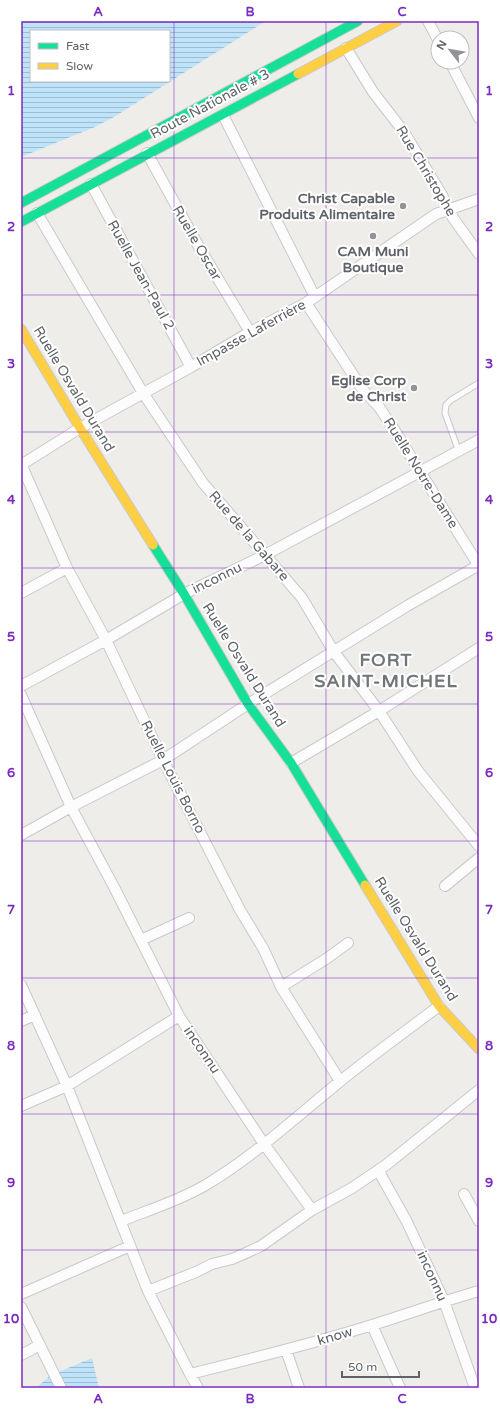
<svg xmlns="http://www.w3.org/2000/svg" width="500" height="1409" font-family="'Varela Round',sans-serif">
	<style>
		.water { fill: url(#water-rules); fill-rule: evenodd }
		.lines { fill: none; stroke-linecap: round; stroke-linejoin: round }
		.lane-casing { stroke: #c9c9ca; stroke-width: 7 }
		.street-casing { stroke: #c9c9ca; stroke-width: 12 }
		.fast-casing { stroke: #c9c9c9; stroke-width: 11 }
		.slow-casing { stroke: #c9c9c9; stroke-width: 11 }
		.lane { stroke: #fdfcfc; stroke-width: 5 }
		.street { stroke: #fdfcfc; stroke-width: 10 }
		.fast { stroke: #16e098; stroke-width: 9 }
		.slow { stroke: #ffcf43; stroke-width: 9 }
		.grid { fill: none; stroke: #7b2cbf; stroke-width: 1; stroke-opacity: 0.55 }
		.poi-dot { fill: #919396; stroke: #fff; stroke-width: 1.5 }
		.labels { text-anchor: middle; dominant-baseline: central; stroke-width: 4; stroke-linejoin: round; paint-order: stroke }
		.street-label { font-size: 14px; fill: #5f6368; stroke: #fff }
		.poi-label { font-size: 14px; font-weight: bold; fill: #5f6368; stroke: #fff; text-anchor: end }
		.district-label { font-size: 18px; font-weight: bold; letter-spacing: 1px; fill: #70767a; stroke: #fff }
		.neatline { fill: none; stroke: #7b2cbf; stroke-width: 1.5 }
		.grid-label { font-size: 13px; text-anchor: middle; font-weight: bold; fill: #7b2cbf }
	</style>
	<defs>
		<pattern id="water-rules" width="6" height="5" patternUnits="userSpaceOnUse"><rect width="6" height="5" fill="#bfe3f9"/><path d="M0 2.5h6" fill="none" stroke="#9ebccd"/></pattern>
	</defs>
	<rect width="100%" height="100%" fill="#efedea"/>
	<path class="water" d="M21,21H266L114,117L95,127L21,157ZM31,31H169V81H31Z
		M92,1358L99,1388H36L51,1375Z"/>
	<g class="lines">
		<g class="lane-casing">
			<path id="lane" d="M459,452L445,413L446,405L451,400L479,383"/>
		</g>
		<g class="street-casing">
			<path id="street" d="M428,21L438,40
				M346,48L373,92L404,132L442,195L453,218L479,254
				M450,62L479,118
				M223,115L315,297
				M147,153L199,247L250,332
				M91,184L191,367
				M37,213L143,393L203,483L302,598L334,652L379,711L418,771L479,846
				M306,303L363,390L379,407L393,428L479,566
				M21,464L67,568L106,640L163,760L240,910L263,948L281,987L340,1081
				M21,465L80,428L191,367L250,332L306,303L436,214L479,199
				M21,593L67,568
				M21,686L106,640L184,594L265,555L479,440
				M21,695L71,807L114,887L179,1016L264,1144L312,1210
				M291,763L379,711L479,648
				M21,835L71,807L163,760L248,704L407,606L479,565
				M445,886L479,858
				M141,940L189,918
				M21,985L67,1086L148,1291L190,1374L198,1388
				M281,987L326,959L348,943
				M21,1021L35,1015
				M21,1106L67,1086L179,1016
				M378,1170L407,1222L444,1301L475,1388
				M464,1194L479,1221
				M121,1221C149,1210 178,1201 204,1186C253,1157 295,1118 338,1083C371,1056 406,1031 439,1006
				M148,1291L196,1272L212,1264L232,1259L248,1252L261,1246L312,1210L352,1188L386,1165L479,1090
				M21,1294L130,1246
				M21,1307L61,1388
				M372,1325L400,1388
				M286,1350L299,1388
				M21,1355L40,1345
				M190,1374C251,1359 312,1344 372,1325C408,1314 443,1301 479,1291"/>
		</g>
		<g class="fast-casing">
			<path id="fast" d="M21,203L358,21
				M21,222L298,74
				M153,545L184,594L248,704L291,763L365,885"/>
		</g>
		<g class="slow-casing">
			<path id="slow" d="M298,74L397,21
				M21,329L80,428L153,545
				M365,885L439,1006L479,1049"/>
		</g>
		<use href="#lane" class="lane"/>
		<use href="#street" class="street"/>
		<use href="#fast" class="fast"/>
		<use href="#slow" class="slow"/>
	</g>
	<path class="grid" d="M174,21V1388M326,21V1388M21,158H479M21,295H479M21,432H479M21,568H479M21,704H479M21,841H479M21,978H479M21,1114H479M21,1250H479"/>
	<g class="poi-dot">
		<circle cx="403" cy="206" r="4"/>
		<circle cx="373" cy="236" r="4"/>
		<circle cx="414" cy="388" r="4"/>
	</g>
	<g class="labels">
		<g class="street-label">
			<text transform="translate(210 104) rotate(-28)">Route Nationale # 3</text>
			<text transform="translate(426 171) rotate(59)">Rue Christophe</text>
			<text transform="translate(197 243) rotate(60)">Ruelle Oscar</text>
			<text transform="translate(141 275) rotate(61)">Ruelle Jean-Paul 2</text>
			<text transform="translate(251 333) rotate(-29)">Impasse Laferrière</text>
			<text transform="translate(74 389) rotate(59)">Ruelle Osvald Durand</text>
			<text transform="translate(421 473) rotate(58)">Ruelle Notre-Dame</text>
			<text transform="translate(249 536) rotate(49)">Rue de la Gabare</text>
			<text transform="translate(217 578) rotate(-26)">inconnu</text>
			<text transform="translate(244 665) rotate(58)">Ruelle Osvald Durand</text>
			<text transform="translate(173 777) rotate(63)">Ruelle Louis Borno</text>
			<text transform="translate(416 939) rotate(58)">Ruelle Osvald Durand</text>
			<text transform="translate(202 1050) rotate(56)">inconnu</text>
			<text transform="translate(432 1276) rotate(65)">inconnu</text>
			<text transform="translate(335 1336) rotate(-16)">know</text>
		</g>
		<g class="poi-label">
			<text x="395" y="198">Christ Capable<tspan x="395" dy="16">Produits Alimentaire</tspan></text>
			<text x="373" y="251" text-anchor="middle">CAM Muni<tspan x="373" dy="16">Boutique</tspan></text>
			<text x="406" y="380">Eglise Corp<tspan x="406" dy="16">de Christ</tspan></text>
		</g>
		<g class="district-label">
			<text x="386" y="660">FORT<tspan x="386" dy="21">SAINT-MICHEL</tspan></text>
		</g>
	</g>
	<rect width="500" height="1409" fill="none" stroke="#ffffff" stroke-width="44"/>
	<rect x="30" y="30" width="140" height="52" fill="#ffffff" stroke="#bfc1c3"/>
	<rect x="38" y="43" width="20" height="6" fill="#16e098" stroke="#bfc1c3"/>
	<text x="66" y="50" font-size="12" fill="#5f6368">Fast</text>
	<rect x="38" y="63" width="20" height="6" fill="#ffcf43" stroke="#bfc1c3"/>
	<text x="66" y="70" font-size="12" fill="#5f6368">Slow</text>
	<g transform="translate(450 50) rotate(301)"><circle r="19" fill="#ffffff" stroke="#bfc1c3"/>
	<path d="M0-3L7 15L0 10L-7 15Z" fill="#919396"/>
	<text y="-6" font-size="11" font-weight="bold" text-anchor="middle" fill="#5f6368">N</text>
	</g>
	<path d="M342 1371v6h77v-6" fill="none" stroke="#5f6368" stroke-width="2"/>
	<text x="348" y="1371" font-size="12" fill="#5f6368" stroke="#ffffff" stroke-width="3" paint-order="stroke">50 m</text>
	<rect x="22" y="22" width="456" height="1365" class="neatline"/>
	<g class="grid-label">
		<text x="98" y="16">A</text>
		<text x="250" y="16">B</text>
		<text x="402" y="16">C</text>
		<text x="11" y="95">1</text>
		<text x="489" y="95">1</text>
		<text x="11" y="231">2</text>
		<text x="489" y="231">2</text>
		<text x="11" y="368">3</text>
		<text x="489" y="368">3</text>
		<text x="11" y="504">4</text>
		<text x="489" y="504">4</text>
		<text x="11" y="641">5</text>
		<text x="489" y="641">5</text>
		<text x="11" y="777">6</text>
		<text x="489" y="777">6</text>
		<text x="11" y="914">7</text>
		<text x="489" y="914">7</text>
		<text x="11" y="1050">8</text>
		<text x="489" y="1050">8</text>
		<text x="11" y="1187">9</text>
		<text x="489" y="1187">9</text>
		<text x="11" y="1323">10</text>
		<text x="489" y="1323">10</text>
		<text x="98" y="1403">A</text>
		<text x="250" y="1403">B</text>
		<text x="402" y="1403">C</text>
	</g>
</svg>
